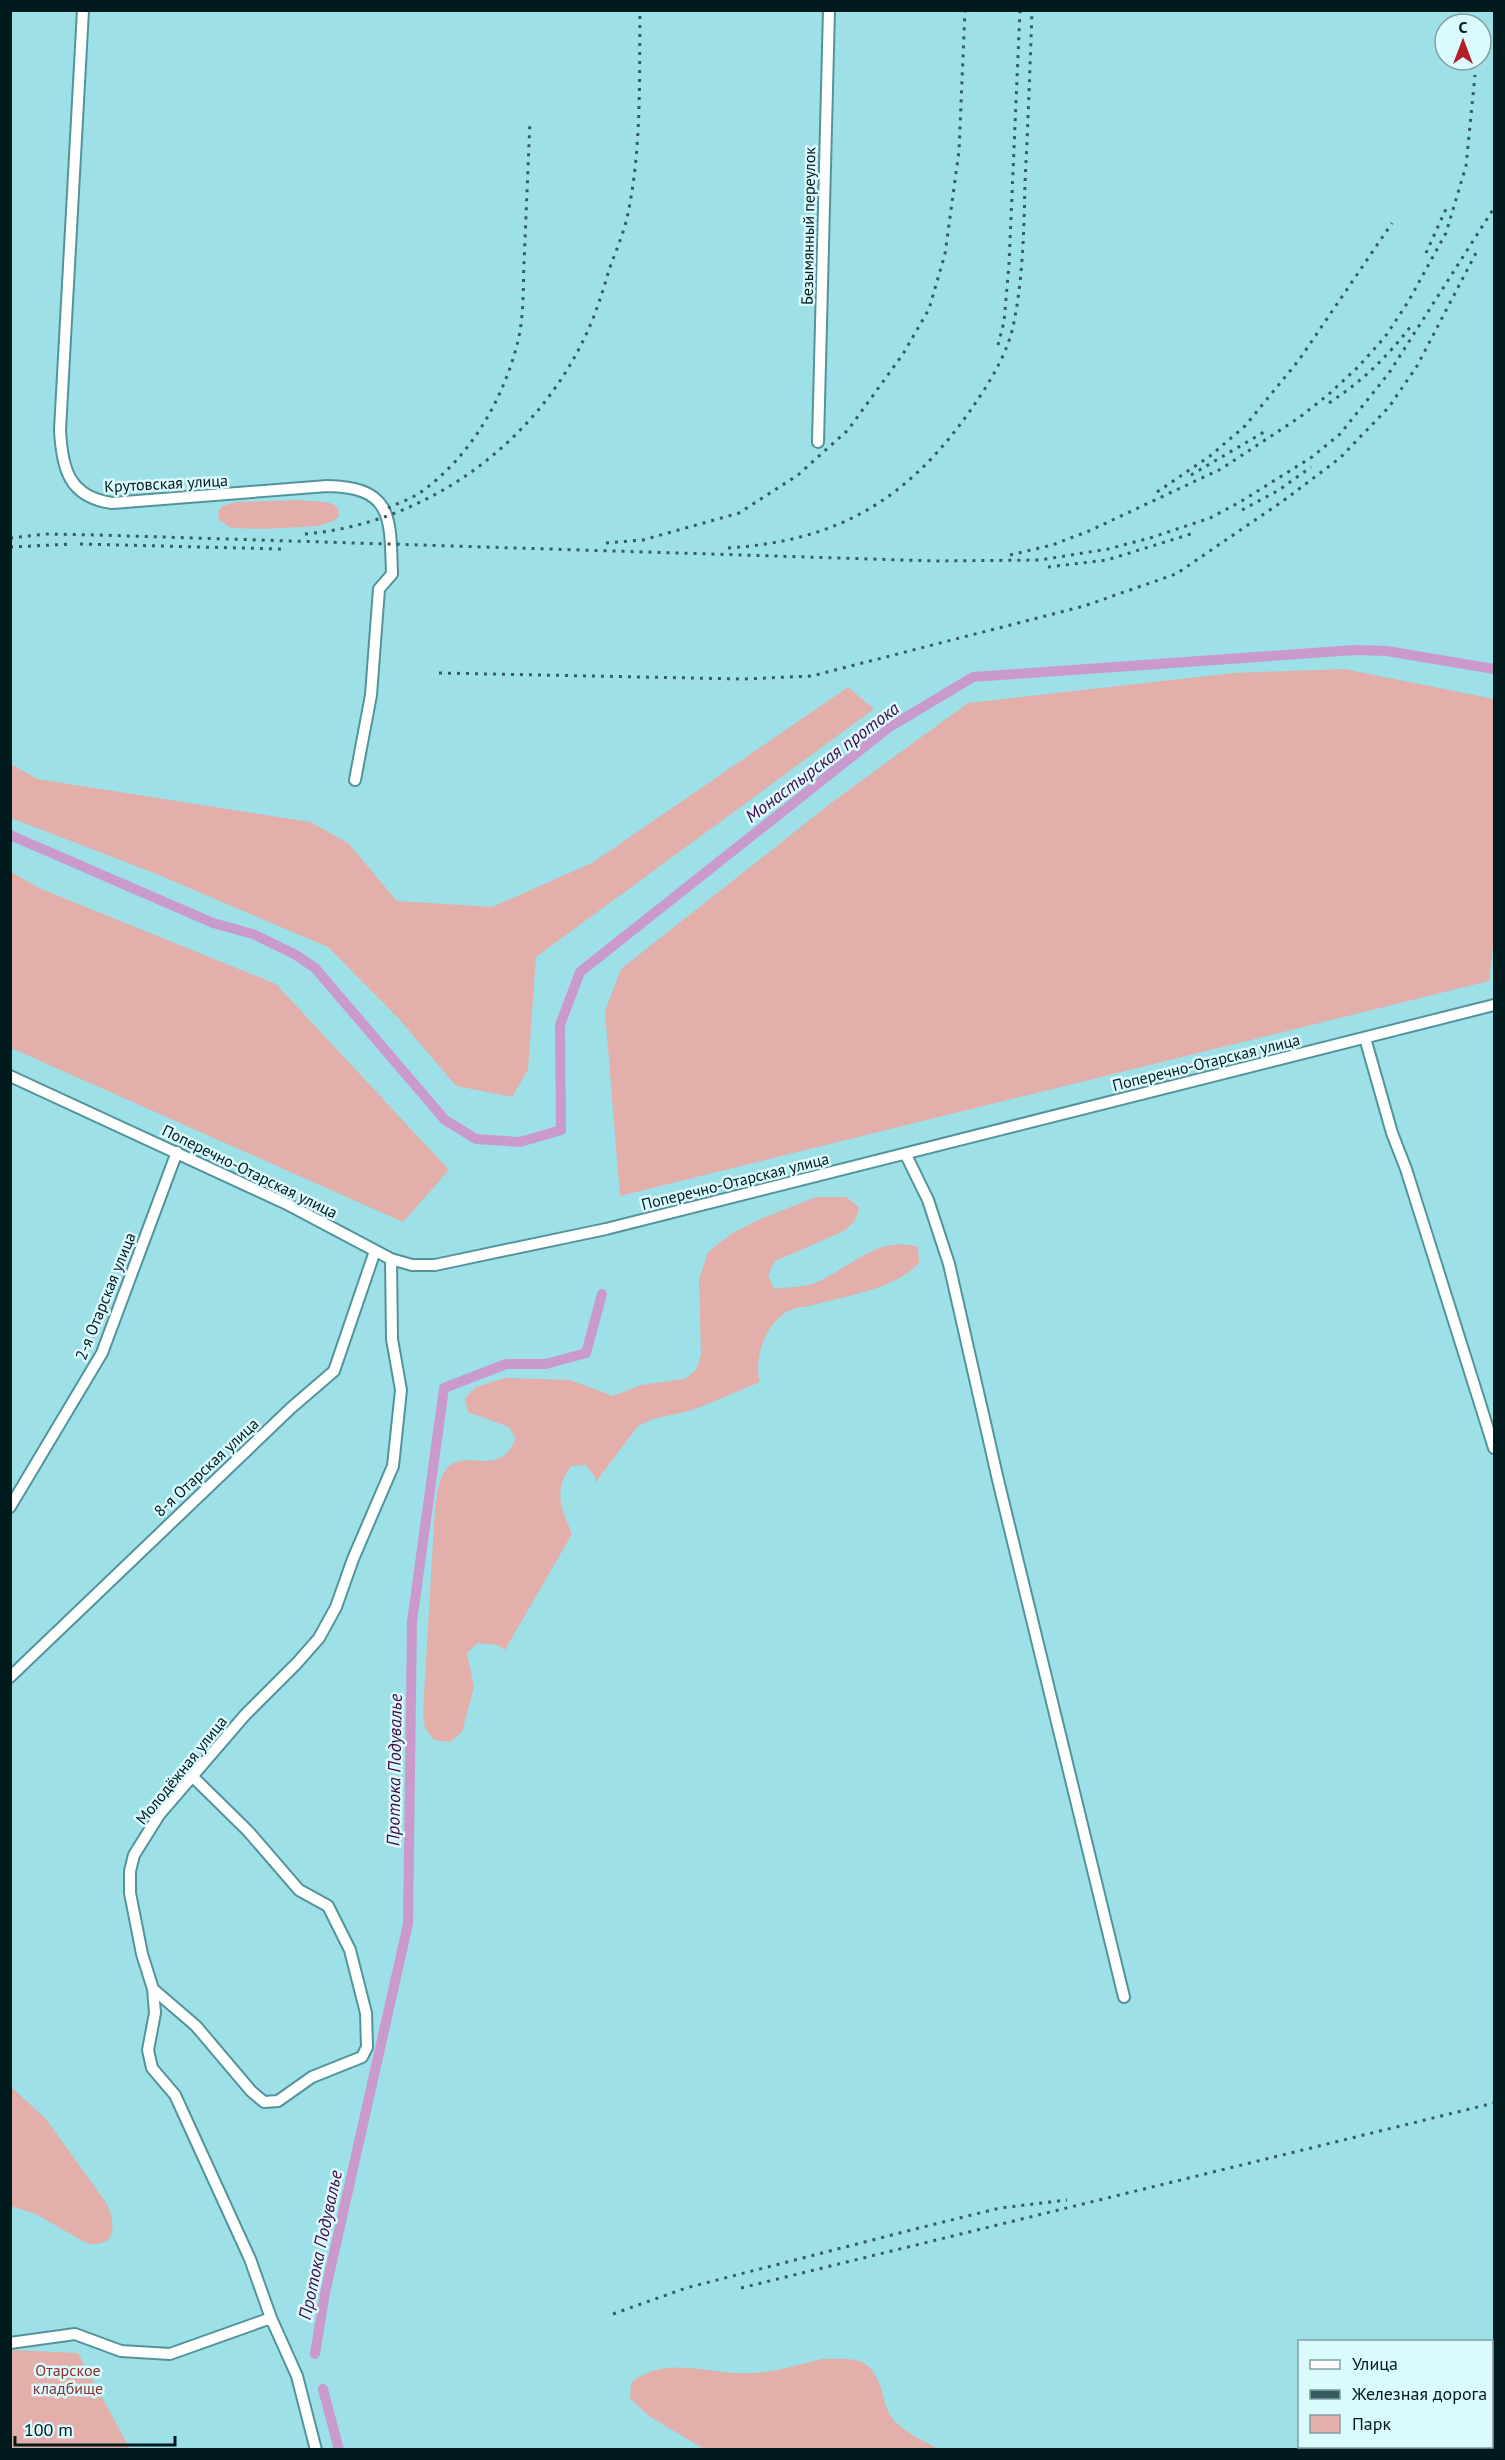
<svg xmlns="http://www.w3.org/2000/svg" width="1505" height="2460" font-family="'PT Sans',sans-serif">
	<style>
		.green { fill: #e2afaa }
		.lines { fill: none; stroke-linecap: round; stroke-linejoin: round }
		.canal { stroke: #ca9acd; stroke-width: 10 }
		.minor-casing { stroke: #53949b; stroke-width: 14 }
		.minor { stroke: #fff; stroke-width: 10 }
		.rail { stroke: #355d61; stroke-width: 3; stroke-dasharray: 3 6; stroke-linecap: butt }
		.labels { text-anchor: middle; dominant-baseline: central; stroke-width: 5; stroke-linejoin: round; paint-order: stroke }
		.street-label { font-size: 16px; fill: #001a1d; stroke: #dafafe }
		.park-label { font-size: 16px; fill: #893230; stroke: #dafafe }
		.water-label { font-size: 18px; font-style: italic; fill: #430849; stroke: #dafafe }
	</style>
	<rect width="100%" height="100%" fill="#9ee0e7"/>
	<path class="green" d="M297,500L325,502L333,504L338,508L339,516L333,521L319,526L263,529L231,528L219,520L218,512L222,506L236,502Z
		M1344,669L1494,699V937L1489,981L620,1196L605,1011L621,969L835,800L968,703L1234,673Z
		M848,687L874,709L536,957L528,1070L512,1097L456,1086L401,1021L328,947L154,873L11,818V764L37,779L310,822L348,843L397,901L492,907L592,863Z
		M11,872L39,888L276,984L449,1170L403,1222L11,1048Z
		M816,1197H846L859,1207L855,1221L844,1231L775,1261L768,1275L774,1289C788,1287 808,1287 820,1281C852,1265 881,1235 918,1247L919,1263C894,1290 847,1295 813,1305C805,1307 792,1308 786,1312C765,1326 753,1359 760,1382L693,1410L653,1419L638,1426L595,1483V1477L586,1465L571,1466C553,1491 561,1508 572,1534L505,1650L497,1645L478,1643L467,1653L474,1687L462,1732L450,1742L434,1740L425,1728L423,1713L435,1507C437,1498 437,1487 441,1479C452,1449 478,1466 497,1459C507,1456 511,1448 516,1439L509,1427L468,1412L465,1398L476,1387L505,1378L570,1380L613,1396L641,1385L685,1379L697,1369L701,1354L699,1280L708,1252L731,1234L758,1220Z
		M11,2087L46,2119L107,2204C116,2225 117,2249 86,2243L36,2214L11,2206Z
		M11,2350L78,2353L130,2449H11Z
		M822,2359C852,2359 870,2355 881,2388C884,2399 885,2408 892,2418C903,2432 923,2440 938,2449H704L649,2416L630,2398L631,2383C666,2354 708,2375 749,2373C773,2373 798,2365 822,2359Z"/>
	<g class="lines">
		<path class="canal" d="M10,835L213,923L253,934L296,955L315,968L445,1120L476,1139L520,1142L561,1130L560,1025L580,972L888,728L973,677L1355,650L1387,651L1494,669
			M315,2354L325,2293L408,1924L412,1622L444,1388L506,1364H546L586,1353L602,1294
			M323,2389L339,2450"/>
		<g class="minor-casing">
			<path id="minor" d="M83,10L60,430C62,469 69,497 112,503L327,486C394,487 390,519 392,574L379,589L371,695L355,780
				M818,442L829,10
				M1365,1038L1392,1133L1406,1169L1494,1448
				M10,1076L289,1205L391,1259L412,1265H435L606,1229L1494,1005
				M906,1155L928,1200L949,1264L998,1480L1124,1997
				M10,1507L102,1353L177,1152
				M10,1677L291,1408L334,1371L375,1251
				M153,1989L196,2026L251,2091L264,2102L278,2101L312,2077L362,2057L367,2047L366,2013L350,1950L328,1906L299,1890L248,1831L193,1777
				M10,2343L75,2334L121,2351L170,2354L271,2318
				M316,2450L297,2376L271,2318L250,2259L175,2095L152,2068L148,2050L155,2013L153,1989L142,1954L130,1893V1871L134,1855L159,1815L245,1715L297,1663L319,1638L336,1607L353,1559L393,1466L401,1390L392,1339L391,1259"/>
		</g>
		<use href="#minor" class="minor"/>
		<path class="rail" d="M1426,253L1446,209
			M998,345L1004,322L1009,264L1020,10
			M1329,403C1365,379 1385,359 1411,326
			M1191,475L1264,432
			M1157,492L1210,456L1245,426L1299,360L1392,223
			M388,508C398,503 411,499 421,492C469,458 502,402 517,345C524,319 523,290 524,263C526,216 528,168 530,121
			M1242,510L1279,490L1311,467
			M305,534C431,523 544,438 592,321C599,304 604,287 609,270C615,253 623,235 627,218C642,150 639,79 640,10
			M10,538L47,534L98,535L935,561L1040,560L1108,549L1150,538L1210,518L1240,502L1312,457L1340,434L1389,373L1494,208
			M606,543L643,540L739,513L798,475L848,430L903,354L929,309L945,254L959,151L965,10
			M80,544L281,549
			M10,547L73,544
			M728,548C838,541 907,500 970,411C988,385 1008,354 1014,322C1023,277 1024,229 1025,182C1028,125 1030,68 1032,10
			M1010,555L1052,545L1089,531L1221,469L1300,417L1329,394L1358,367L1385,337L1408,302L1446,233L1466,166L1475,75
			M1048,567L1107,560L1194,533
			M439,673L743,679L812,676L1084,606L1176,574L1283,501L1340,458L1389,407L1417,366L1477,251
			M741,2288L1494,2103
			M613,2314L686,2288L919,2228L1000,2208L1067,2200"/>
	</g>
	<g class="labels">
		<g class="street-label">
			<text transform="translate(808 226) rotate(-89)">Безымянный переулок</text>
			<text transform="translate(166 483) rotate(-3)">Крутовская улица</text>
			<text transform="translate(1206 1062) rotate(-14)">Поперечно-Отарская улица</text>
			<text transform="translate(250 1171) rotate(26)">Поперечно-Отарская улица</text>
			<text transform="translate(735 1181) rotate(-14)">Поперечно-Отарская улица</text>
			<text transform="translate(105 1296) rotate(-68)">2-я Отарская улица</text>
			<text transform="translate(206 1467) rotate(-43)">8-я Отарская улица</text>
			<text transform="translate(181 1770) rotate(-51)">Молодёжная улица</text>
		</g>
		<g class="park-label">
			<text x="68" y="2370">Отарское<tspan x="68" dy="18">кладбище</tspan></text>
		</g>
		<g class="water-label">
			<text transform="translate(822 762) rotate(-37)">Монастырская протока</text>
			<text transform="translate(394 1770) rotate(-89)">Протока Подувалье</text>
			<text transform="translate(320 2245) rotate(-78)">Протока Подувалье</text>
		</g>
	</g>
	<rect width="1505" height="2460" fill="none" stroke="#001a1d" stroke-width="24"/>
	<rect x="1298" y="2340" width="195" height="108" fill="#dafafe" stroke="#83a0a4" stroke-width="1.5"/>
	<rect x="1310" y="2360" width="30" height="9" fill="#ffffff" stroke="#83a0a4" stroke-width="1.5"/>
	<text x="1352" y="2370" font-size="18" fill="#001a1d">Улица</text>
	<rect x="1310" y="2390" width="30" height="9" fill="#355d61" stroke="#83a0a4" stroke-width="1.5"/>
	<text x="1352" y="2400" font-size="18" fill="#001a1d">Железная дорога</text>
	<rect x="1310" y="2415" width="30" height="18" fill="#e2afaa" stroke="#83a0a4" stroke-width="1.5"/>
	<text x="1352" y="2430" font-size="18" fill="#001a1d">Парк</text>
	<g transform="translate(1463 42)"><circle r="28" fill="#dafafe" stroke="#83a0a4" stroke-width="1.5"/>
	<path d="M0-4.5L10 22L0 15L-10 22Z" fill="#b11f28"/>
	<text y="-9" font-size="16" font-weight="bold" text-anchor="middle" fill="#001a1d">С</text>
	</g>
	<path d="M15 2436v9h160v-9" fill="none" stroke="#001a1d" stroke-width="3"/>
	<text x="24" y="2436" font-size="18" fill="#001a1d" stroke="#dafafe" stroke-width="4.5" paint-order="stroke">100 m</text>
</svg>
